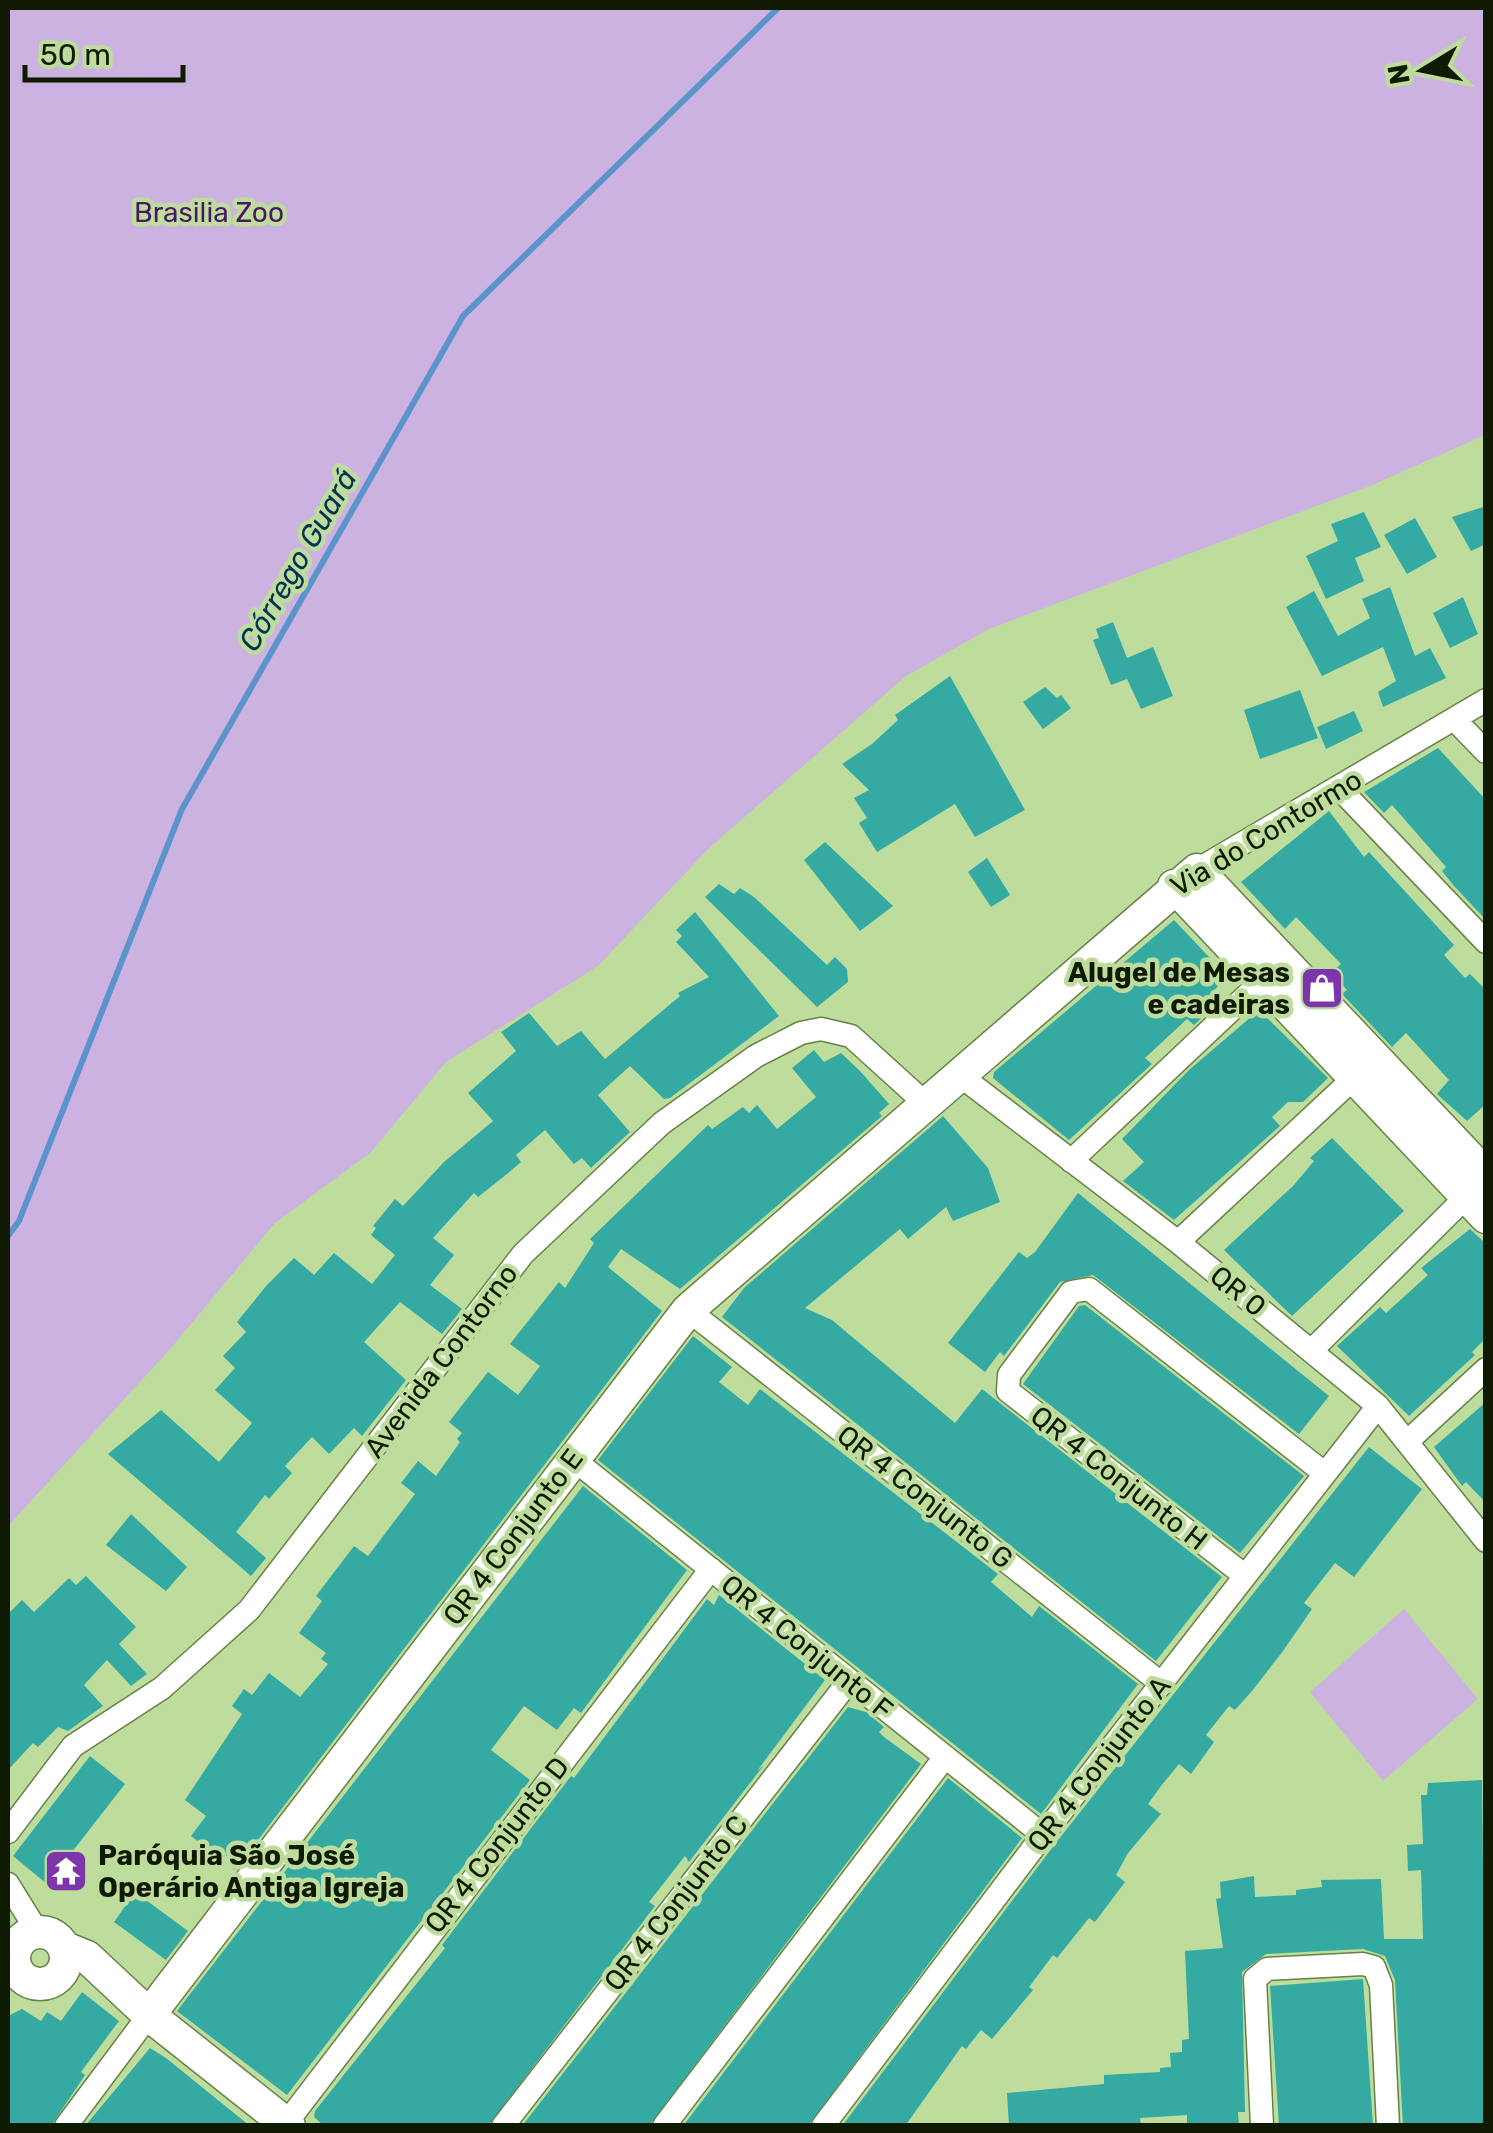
<svg xmlns="http://www.w3.org/2000/svg" width="1493" height="2133" font-family="Rubik,sans-serif">
	<style>
		.green { fill: #cbb2e0 }
		.lines { fill: none; stroke-linecap: round; stroke-linejoin: round }
		.stream { stroke: #5b93cb; stroke-width: 6 }
		.building { fill: #34aaa3 }
		.street-casing { stroke: #668246; stroke-width: 25 }
		.secondary-casing { stroke: #668246; stroke-width: 35 }
		.street { stroke: #fff; stroke-width: 22 }
		.secondary { stroke: #fff; stroke-width: 32 }
		.labels { text-anchor: middle; dominant-baseline: central; stroke-width: 9; stroke-linejoin: round; paint-order: stroke }
		.park-label { font-size: 28px; fill: #491766; stroke: #bedd9d }
		.street-label { font-size: 28px; fill: #101a03; stroke: #bedd9d }
		.poi-label { font-size: 28px; font-weight: bold; fill: #101a03; stroke: #bedd9d; text-anchor: end }
		.water-label { font-size: 30px; font-style: italic; fill: #063256; stroke: #bedd9d }
	</style>
	<rect width="100%" height="100%" fill="#bedd9d"/>
	<path class="green" d="M8,8H1485V435L1370,486L989,629L906,676L708,849L598,966L446,1062L370,1153L275,1223L172,1347L8,1526Z
		M1404,1609L1478,1699L1383,1781L1310,1692Z"/>
	<g class="lines">
		<path class="stream" d="M8,1236L19,1221L182,809L463,316L778,8"/>
	</g>
	<path class="building" d="M1486,506V544L1471,551L1452,517Z
		M1364,512L1381,547L1355,558L1364,581L1326,599L1306,556L1338,541L1331,524Z
		M1415,518L1437,557L1407,574L1384,535Z
		M1390,587L1415,656L1430,648L1446,678L1383,707L1378,692L1396,681L1383,647L1322,676L1286,607L1314,591L1338,636L1370,618L1362,599Z
		M1463,597L1478,634L1450,648L1433,613Z
		M1113,622L1127,658L1153,647L1173,696L1141,709L1127,679L1111,685L1093,640L1099,638L1096,629Z
		M950,676L1025,810L975,837L955,804L877,852L859,823L867,818L854,798L869,790L842,764L872,744L898,720L895,715Z
		M1045,687L1057,698L1061,695L1071,708L1043,729L1023,702Z
		M1300,690L1318,738L1260,759L1244,710Z
		M1354,711L1363,731L1326,749L1317,727Z
		M1438,748L1486,800V920L1454,886L1442,871L1446,867L1392,805L1384,813L1364,792Z
		M1329,811L1364,857L1369,852L1454,945L1444,955L1465,978L1470,974L1486,990V1104L1467,1121L1437,1094L1449,1080L1406,1033L1392,1047L1342,994L1347,990L1331,973L1341,964L1296,917L1285,929L1241,882Z
		M825,842L893,906L860,931L804,860Z
		M987,858L1010,895L991,907L968,872Z
		M719,884L734,894L740,888L754,897L827,965L835,957L847,969L848,982L817,1007L705,897Z
		M695,912L779,1016L670,1098L664,1099L630,1066L598,1095L630,1132L591,1168L582,1158L574,1164L545,1130L516,1155L521,1162L507,1174L478,1197L474,1193L433,1238L454,1255L430,1285L462,1309L442,1334L400,1302L364,1342L406,1380L362,1436L354,1428L329,1454L312,1437L285,1466L292,1473L269,1499L265,1495L236,1532L266,1558L251,1576L108,1454L161,1410L219,1462L252,1423L215,1390L235,1368L223,1356L246,1332L237,1322L267,1285L294,1258L314,1275L334,1253L372,1284L395,1255L371,1235L376,1228L373,1226L395,1199L403,1206L444,1162L493,1121L468,1093L516,1051L501,1032L529,1013L557,1046L581,1031L605,1059L680,996L678,993L709,977L676,942L682,936L676,930Z
		M1174,920L1227,976L1200,1006L1207,1013L1194,1025L1187,1019L1145,1058L1152,1064L1069,1140L993,1078L994,1072Z
		M1259,1010L1328,1078L1303,1102H1288L1272,1117L1280,1126L1174,1220L1123,1181L1144,1162L1122,1139L1189,1070Z
		M814,1050L824,1062L841,1053L860,1071L889,1104L879,1113L882,1116L680,1289L621,1249L608,1267L662,1311L235,1870L191,1836L206,1816L185,1800L242,1714L232,1706L244,1689L252,1695L269,1673L300,1697L328,1664L321,1659L326,1653L299,1633L322,1601L316,1596L354,1546L368,1556L415,1494L401,1483L418,1461L436,1476L460,1442L457,1439L462,1433L449,1422L488,1372L518,1395L540,1366L510,1344L559,1282L565,1288L594,1243L590,1239L708,1125L712,1129L743,1107L749,1113L757,1105L777,1129L816,1097L792,1068Z
		M943,1116L988,1168L1000,1202L953,1221L946,1207L908,1239L900,1229L805,1308L832,1320L955,1423L982,1389L1222,1577L1156,1661L722,1317L744,1288Z
		M1332,1138L1404,1211L1292,1316L1224,1250L1293,1186L1314,1161L1310,1158Z
		M1078,1193L1329,1396L1299,1434L1093,1275L1060,1282L1004,1356L1000,1352L985,1372L948,1343L1019,1252L1027,1258L1035,1252Z
		M1470,1229L1486,1244V1338L1472,1352L1475,1355L1409,1416L1337,1346L1380,1307L1386,1313L1428,1275L1421,1268Z
		M1085,1305L1304,1476L1240,1553L1023,1384L1079,1306Z
		M693,1336L732,1367L719,1382L748,1405L760,1389L998,1574L991,1582L1032,1617L1039,1606L1138,1684L1041,1814L598,1460Z
		M1486,1402V1503L1466,1482L1462,1486L1434,1447Z
		M1369,1447L1422,1489L1354,1577L1335,1563L1304,1603L1312,1609L1283,1651L1252,1691L1235,1710L1229,1706L1206,1735L1214,1742L1191,1774L1179,1764L1161,1786L1148,1804L1161,1814L1128,1853L1116,1875L1125,1882L1095,1922L1089,1918L1057,1958L1053,1955L1029,1987L1033,1990L992,2039L981,2030L966,2049L962,2046L905,2126H842L1055,1844Z
		M583,1486L687,1570L581,1713L574,1708L557,1730L524,1706L491,1750L530,1780L287,2095L177,2011Z
		M131,1514L187,1567L166,1591L106,1545Z
		M86,1576L136,1627L119,1644L147,1674L131,1686L107,1660L84,1685L103,1706L68,1731L58,1727L38,1747L33,1743L8,1770V1614L22,1600L34,1612L69,1578L76,1585Z
		M719,1595L825,1680L757,1771L764,1765L689,1862L685,1856L649,1902L655,1906L488,2126H324L314,2117L315,2111L445,1948L442,1945L571,1776L574,1778L707,1599L714,1605Z
		M848,1707L866,1712L884,1727L879,1732L884,1737L921,1764L649,2126H522Z
		M90,1756L125,1784L47,1884L13,1856Z
		M948,1778L1022,1838L808,2126H683Z
		M1482,1780L1486,2126H1403L1395,1980L1385,1956L1363,1949L1266,1954L1242,1972L1245,2112H1238L1239,2126H1187V2115L1140,2118L1141,2126H1009L1007,2093L1104,2084V2075L1160,2072V2068L1171,2067L1170,2053L1182,2052V2040L1189,2039L1185,1951L1223,1948L1216,1899L1221,1898L1220,1882L1254,1876L1255,1897L1296,1895V1890L1322,1887L1321,1880L1381,1879L1384,1939H1423L1421,1870L1408,1871L1407,1845L1423,1844L1421,1795H1427L1428,1783Z
		M135,1892L188,1931L166,1960L114,1922Z
		M1363,1979L1373,2126H1279L1270,1986Z
		M82,1992L119,2021L81,2072L85,2075L51,2126H8V2016L22,2009L41,2021L47,2012L61,2021Z
		M150,2048L166,2058L250,2126H85Z"/>
	<g class="lines">
		<g class="street-casing">
			<path id="street" d="M1454,719L1486,752
				M1340,789L1486,942
				M1197,870L1486,700
				M958,1074L1178,1242L1378,1406L1486,1541
				M1071,1161L1262,981
				M1178,1242L1354,1078
				M688,1310L1162,1684
				M1311,1351L1467,1196L1471,1184
				M1409,1440L1486,1369
				M573,1459L1043,1835
				M1244,1575L1008,1391L1009,1375L1071,1292L1089,1289L1323,1472
				M8,1832L73,1746L162,1688L249,1610L523,1254L662,1123L756,1056L801,1033L821,1029L851,1036L926,1104
				M8,1884L37,1931
				M66,2126L149,2015
				M284,2126L711,1569
				M503,2126L849,1681
				M664,2126L945,1757
				M823,2126L1043,1835L1378,1406
				M1262,2126L1255,1979L1267,1969L1363,1964L1374,1967L1381,1985L1388,2126"/>
		</g>
		<g class="secondary-casing">
			<path id="secondary" d="M1174,886L1486,1217
				M14 1958a26 26 0 1 1 52 0a26 26 0 1 1-52 0Z
				M65,1948L87,1957L149,2015L289,2126
				M149,2015L688,1310L1197,870L1486,1175"/>
		</g>
		<use href="#street" class="street"/>
		<use href="#secondary" class="secondary"/>
	</g>
	<defs>
		<g id="shop-square" transform="scale(2.25)"><rect x="-9" y="-9" width="18" height="18" rx="4" fill="#7d36aa" stroke="#bedd9d"/><path d="M-5-2.5h2.3a2.7 3.5 0 0 1 5.4 0H5L5.5 6h-11ZM-1.5-2.5h3a1.5 2.3 0 0 0-3 0Z" fill="#fff"/></g>
		<g id="temple-square" transform="scale(2.25)"><rect x="-9" y="-9" width="18" height="18" rx="4" fill="#7d36aa" stroke="#bedd9d"/><path d="M0-6L5-2H3V0L6.5 2.5H4V6H1.5V3h-3V6H-4V2.5H-6.5L-3 0V-2H-5Z" fill="#fff"/></g>
	</defs>
	<g fill-rule="evenodd">
		<use href="#shop-square" x="1322" y="988"/>
		<use href="#temple-square" x="66" y="1871"/>
	</g>
	<g class="labels">
		<g class="park-label">
			<text x="209" y="212">Brasilia Zoo</text>
		</g>
		<g class="street-label">
			<text transform="translate(1266 833) rotate(-31)">Via do Contormo</text>
			<text transform="translate(1238 1291) rotate(39)">QR 0</text>
			<text transform="translate(441 1361) rotate(-53)">Avenida Contorno</text>
			<text transform="translate(1119 1478) rotate(38)">QR 4 Conjunto H</text>
			<text transform="translate(925 1497) rotate(38)">QR 4 Conjunto G</text>
			<text transform="translate(513 1537) rotate(-53)">QR 4 Conjunto E</text>
			<text transform="translate(807 1647) rotate(39)">QR 4 Conjunto F</text>
			<text transform="translate(1099 1764) rotate(-52)">QR 4 Conjunto A</text>
			<text transform="translate(497 1845) rotate(-52)">QR 4 Conjunto D</text>
			<text transform="translate(676 1903) rotate(-52)">QR 4 Conjunto C</text>
		</g>
		<g class="poi-label">
			<text x="1290" y="972">Alugel de Mesas<tspan x="1290" dy="32">e cadeiras</tspan></text>
			<text x="98" y="1855" text-anchor="start">Paróquia São José<tspan x="98" dy="32">Operário Antiga Igreja</tspan></text>
		</g>
		<g class="water-label">
			<text transform="translate(298 560) rotate(-60)">Córrego Guará</text>
		</g>
	</g>
	<rect width="1493" height="2133" fill="none" stroke="#101a03" stroke-width="20"/>
	<g transform="translate(1423 70) rotate(260)" stroke="#bedd9d" stroke-width="8" paint-order="stroke">
	<path d="M0-8L18 38L0 25L-18 38Z" fill="#101a03"/>
	<text y="-15" font-size="28" font-weight="bold" text-anchor="middle" fill="#101a03">N</text>
	</g>
	<path d="M25 65v15h158v-15" fill="none" stroke="#101a03" stroke-width="5"/>
	<text x="40" y="65" font-size="30" fill="#101a03" stroke="#bedd9d" stroke-width="8" paint-order="stroke">50 m</text>
</svg>
